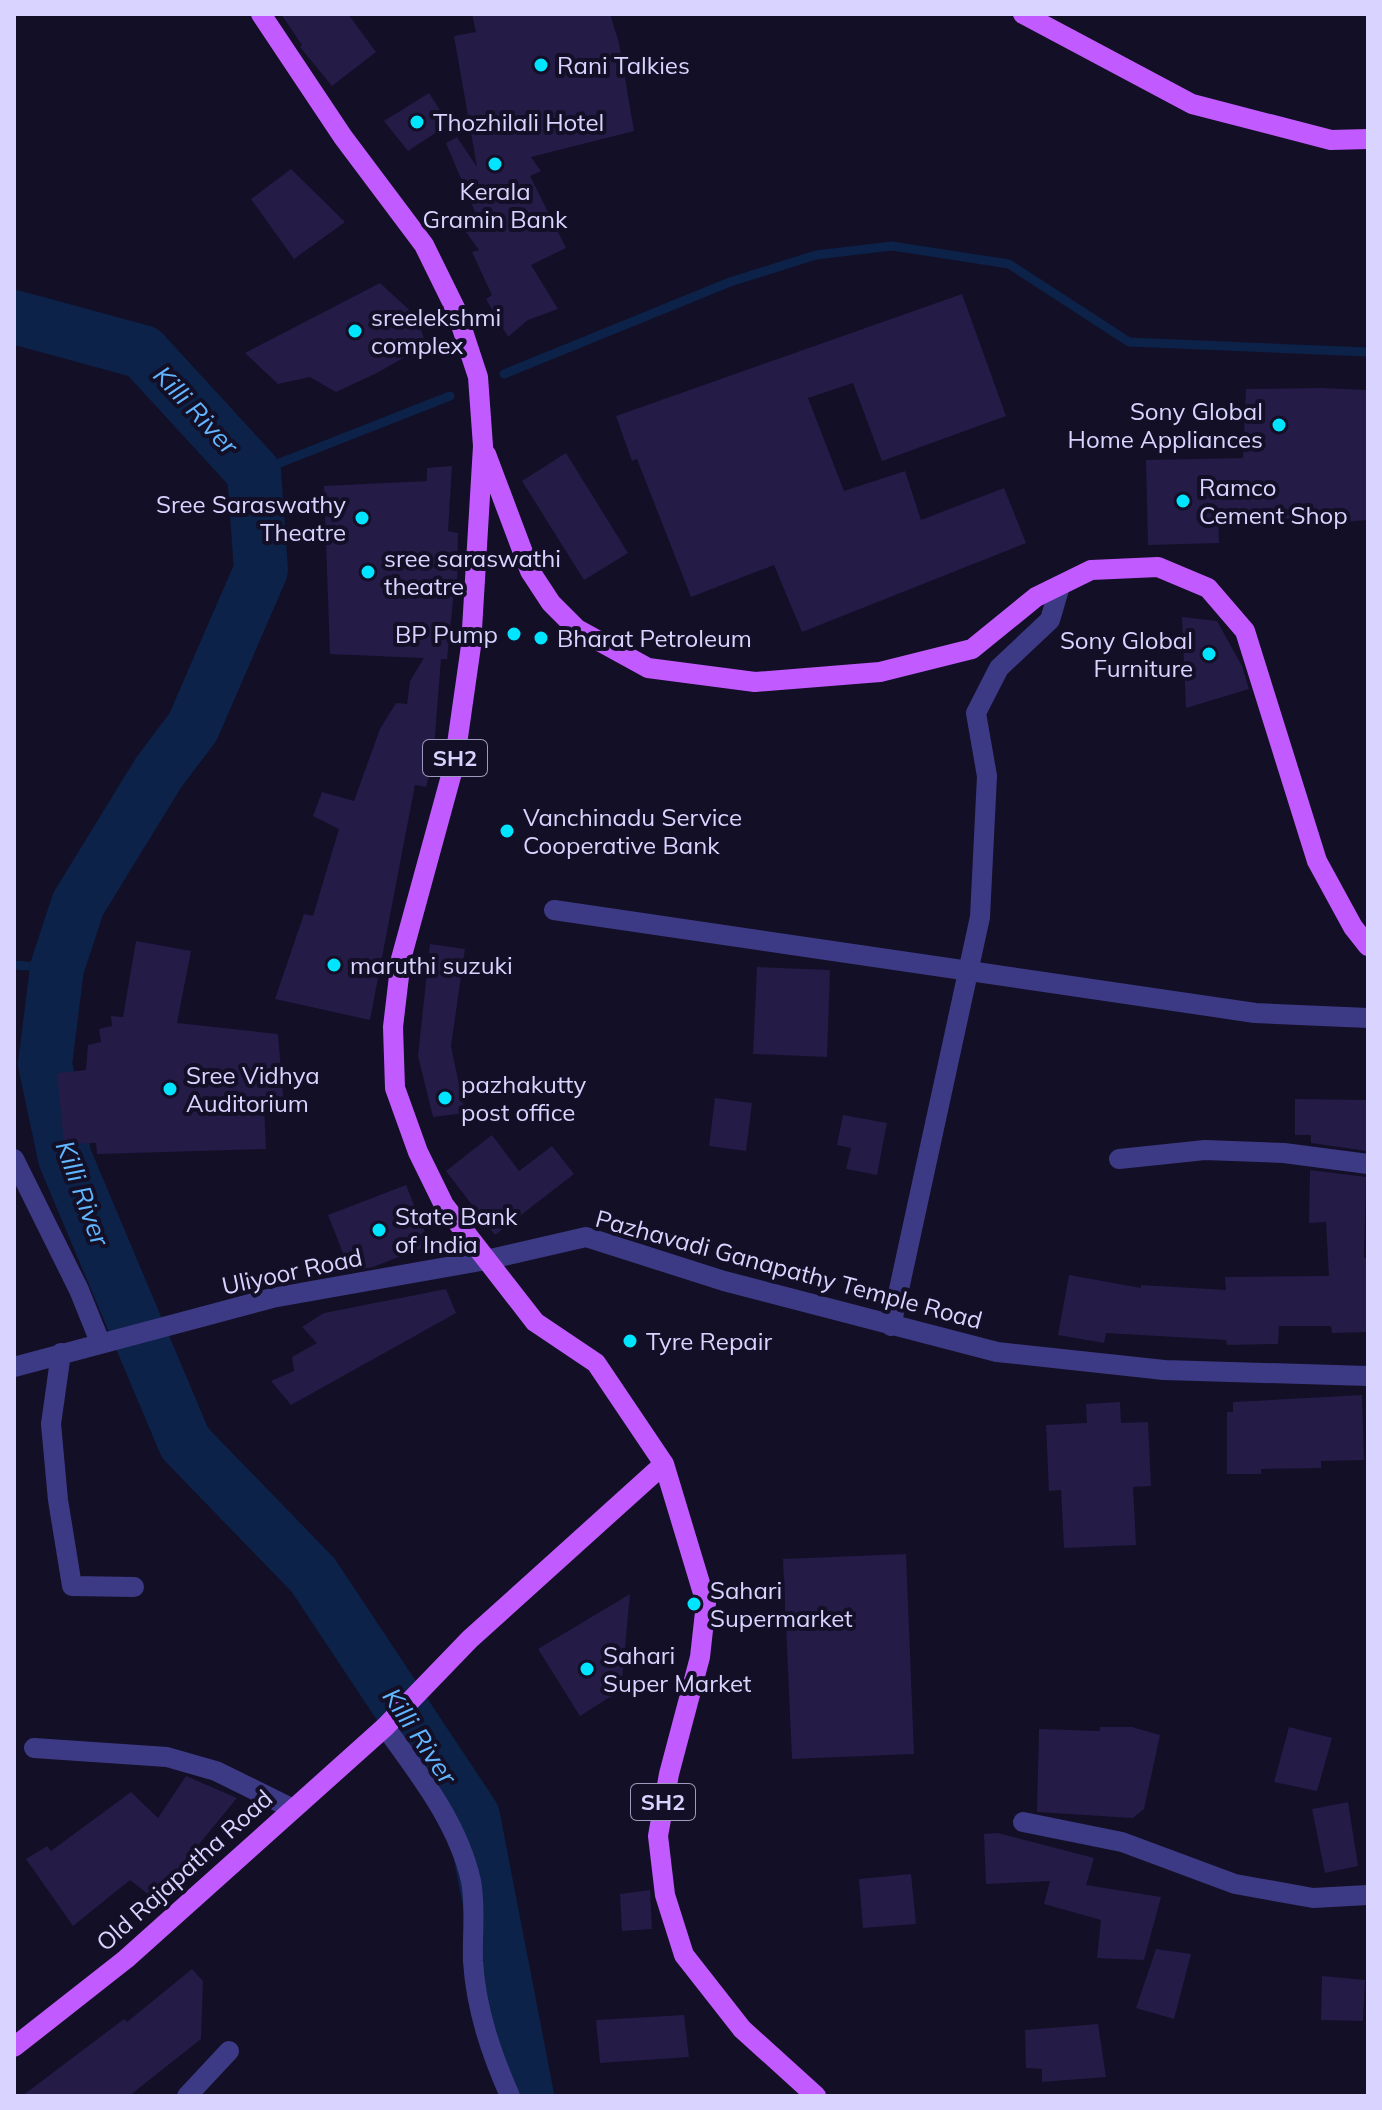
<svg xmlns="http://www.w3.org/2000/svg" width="1382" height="2110" font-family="Mulish,sans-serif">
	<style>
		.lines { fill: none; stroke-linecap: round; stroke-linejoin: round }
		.stream { stroke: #0c2248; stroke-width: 9 }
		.river { stroke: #0c2248; stroke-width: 54 }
		.building { fill: #241b47 }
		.minor { stroke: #3d3a85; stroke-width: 20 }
		.major { stroke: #c25bff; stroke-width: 20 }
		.poi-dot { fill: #00e5ff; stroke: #130f26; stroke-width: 3 }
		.labels { text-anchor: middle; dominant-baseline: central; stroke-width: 8; stroke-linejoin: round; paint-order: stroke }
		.shield { fill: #130f26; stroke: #9e99be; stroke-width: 2 }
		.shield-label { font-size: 22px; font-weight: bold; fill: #d9d4ff }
		.poi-label { font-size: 24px; fill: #d9d4ff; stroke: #130f26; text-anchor: start }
		.street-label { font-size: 24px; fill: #d9d4ff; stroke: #130f26 }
		.water-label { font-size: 26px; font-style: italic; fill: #62b6ff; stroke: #130f26 }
	</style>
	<rect width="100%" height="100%" fill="#130f26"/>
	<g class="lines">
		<path class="stream" d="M504,374L730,282L816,255L892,246L1009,264L1129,342L1368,352
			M254,473L450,396
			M14,965L57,968"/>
		<path class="river" d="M14,317L143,352L254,473L261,570L193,727L159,772L78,904L57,968L45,1064L65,1158L185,1443L313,1575L473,1816L527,2096"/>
	</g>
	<path class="building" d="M281,14H348L376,52L332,86L300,47L302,45Z
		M472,14H610L619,43L634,131L531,157L541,171L530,176L566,248L531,265L558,309L528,320L508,337L486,299L492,295L472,252L479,250L463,228L478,219L446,143L457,137L477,167L454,36L476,32Z
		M429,93L449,124L408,151L384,121Z
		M291,169L345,222L294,259L251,199Z
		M380,283L417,317L426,345L377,373L336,392L310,377L278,384L245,353Z
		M962,294L1006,416L882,461L853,383L808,398L844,491L905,471L921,520L1004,488L1026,543L802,632L774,565L691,597L637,459L632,461L616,416Z
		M1321,388L1368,390V520L1328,523L1218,511L1219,543L1148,545L1146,460L1243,458L1246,389Z
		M566,453L628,553L584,580L522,481Z
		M452,466L448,531L458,533L457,591H454L447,659H441L433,760L426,787L415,785L370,1020L275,999L304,914L313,916L339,829L313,816L322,792L354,801L380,729L396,703L407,704L410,681L424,658L330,654L324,486L427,481V468Z
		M1182,617L1217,621L1242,666L1249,689L1186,708Z
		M136,941L191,951L177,1023L278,1034L284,1106L264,1105L266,1149L97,1154L96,1143L64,1144L57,1073L86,1070L88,1045L101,1042L99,1029L112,1026L111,1016L123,1017Z
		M430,944L465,949L451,1046L465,1113L433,1117L418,1056Z
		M757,967L830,970L827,1057L753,1054Z
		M715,1098L752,1103L746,1151L709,1146Z
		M1295,1099L1368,1100L1367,1151L1311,1143V1135H1295Z
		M843,1115L887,1123L877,1175L846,1169L851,1148L837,1145Z
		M492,1135L519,1171L552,1146L574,1174L495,1235L446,1171Z
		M1310,1170L1366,1177L1364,1258H1368V1332L1332,1333L1331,1326H1279L1278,1344L1227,1345L1226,1340L1106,1333L1104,1343L1058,1335L1069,1275L1141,1288V1285L1226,1290L1225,1277L1329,1276L1326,1222L1309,1223Z
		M406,1185L430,1245L373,1267L350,1271L328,1215Z
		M446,1289L456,1313L291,1405L271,1381L294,1371L292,1357L317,1343L302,1327L324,1313Z
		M1362,1395L1364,1460L1321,1461V1468L1261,1469V1474H1227V1412H1233V1402Z
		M1120,1402L1121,1423L1148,1422L1151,1486L1133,1487L1136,1545L1064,1548L1061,1490L1049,1491L1046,1425L1087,1423L1086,1404Z
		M906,1554L914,1754L792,1759L783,1559Z
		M630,1594L621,1690L580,1716L538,1649Z
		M1100,1727H1132L1160,1735L1144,1809L1133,1818L1037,1812L1039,1729L1100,1731Z
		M1289,1727L1332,1738L1317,1791L1274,1782Z
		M186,1776L237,1798L154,1899L130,1880L73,1926L26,1859L47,1846L51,1851L131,1792L158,1818Z
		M1348,1802L1358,1866L1325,1873L1312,1809Z
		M998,1833L1094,1858L1086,1885L1161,1897L1144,1960L1097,1958L1101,1920L1044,1904L1050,1881L986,1884L984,1834Z
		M911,1874L916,1924L863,1928L859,1879Z
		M650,1890L652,1929L622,1931L620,1894Z
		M1156,1949L1191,1954L1174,2019L1136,2008Z
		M192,1969L203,1981L201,2039L129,2096H22L124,2019L127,2022Z
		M1322,1976L1365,1980L1363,2021L1321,2020Z
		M684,2015L689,2057L600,2063L596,2020Z
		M1098,2024L1106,2077L1042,2082V2069L1026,2068L1025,2030Z"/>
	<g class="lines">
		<path class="minor" d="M554,910L1255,1013L1368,1018
			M14,1159L79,1290L100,1342
			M1119,1159L1205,1150L1284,1153L1368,1164
			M891,1326L980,917L987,776L976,713L999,668L1050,620L1060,586
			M61,1353L51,1424L58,1500L72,1586L134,1587
			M14,1367L272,1298L486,1260L586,1237L724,1281L997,1352L1164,1370L1368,1376
			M385,1727C419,1774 458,1823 471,1881C476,1907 472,1935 473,1961C476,2009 491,2053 510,2096
			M34,1748L167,1757L216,1771L291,1808
			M1023,1822L1122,1842L1235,1884L1313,1898L1368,1895
			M187,2096L229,2051"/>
		<path class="major" d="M261,14L343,137L424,245L456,310L478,377L483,446L471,646L454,765L401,959L393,1027L395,1088L418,1152L444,1205L535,1322L596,1363L664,1464L706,1603L700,1657L669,1774L658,1836L665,1895L684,1955L742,2029L816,2096
			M1023,14L1192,104L1331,140L1368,139
			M486,454L530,571L551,603L577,629L648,668L755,682L880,672L972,649L1036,597L1091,570L1158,567L1208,588L1245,631L1317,861L1353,927L1368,946
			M14,2047L126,1959L385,1727L470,1639L664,1464"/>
	</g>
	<g class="poi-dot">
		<circle cx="541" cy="65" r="8"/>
		<circle cx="417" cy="122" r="8"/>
		<circle cx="495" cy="164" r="8"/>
		<circle cx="355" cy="331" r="8"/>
		<circle cx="1279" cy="425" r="8"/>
		<circle cx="1183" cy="501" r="8"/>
		<circle cx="362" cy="518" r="8"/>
		<circle cx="368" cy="572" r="8"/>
		<circle cx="514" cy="634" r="8"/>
		<circle cx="541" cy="638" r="8"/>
		<circle cx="1209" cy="654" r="8"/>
		<circle cx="507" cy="831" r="8"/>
		<circle cx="334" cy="965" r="8"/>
		<circle cx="170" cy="1089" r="8"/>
		<circle cx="445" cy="1098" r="8"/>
		<circle cx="379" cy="1230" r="8"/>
		<circle cx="630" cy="1341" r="8"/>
		<circle cx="694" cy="1604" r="8"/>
		<circle cx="587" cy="1669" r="8"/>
	</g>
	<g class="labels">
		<g class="shield">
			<rect x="423" y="740" width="64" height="36" rx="6"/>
			<rect x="631" y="1784" width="64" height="36" rx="6"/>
		</g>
		<g class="shield-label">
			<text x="455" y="758">SH2</text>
			<text x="663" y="1802">SH2</text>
		</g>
		<g class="poi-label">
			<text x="557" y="65">Rani Talkies</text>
			<text x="433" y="122">Thozhilali Hotel</text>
			<text x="495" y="191" text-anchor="middle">Kerala<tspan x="495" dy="28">Gramin Bank</tspan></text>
			<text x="371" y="317">sreelekshmi<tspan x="371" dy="28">complex</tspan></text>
			<text x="1263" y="411" text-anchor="end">Sony Global<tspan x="1263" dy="28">Home Appliances</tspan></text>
			<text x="1199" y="487">Ramco<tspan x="1199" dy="28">Cement Shop</tspan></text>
			<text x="346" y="504" text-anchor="end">Sree Saraswathy<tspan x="346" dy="28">Theatre</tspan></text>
			<text x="384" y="558">sree saraswathi<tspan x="384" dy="28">theatre</tspan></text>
			<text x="498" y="634" text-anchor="end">BP Pump</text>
			<text x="557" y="638">Bharat Petroleum</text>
			<text x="1193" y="640" text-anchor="end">Sony Global<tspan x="1193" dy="28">Furniture</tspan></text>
			<text x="523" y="817">Vanchinadu Service<tspan x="523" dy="28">Cooperative Bank</tspan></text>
			<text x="350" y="965">maruthi suzuki</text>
			<text x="186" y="1075">Sree Vidhya<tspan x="186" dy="28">Auditorium</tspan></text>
			<text x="461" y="1084">pazhakutty<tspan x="461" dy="28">post office</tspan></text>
			<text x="395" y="1216">State Bank<tspan x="395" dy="28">of India</tspan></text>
			<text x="646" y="1341">Tyre Repair</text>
			<text x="710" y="1590">Sahari<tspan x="710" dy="28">Supermarket</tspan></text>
			<text x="603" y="1655">Sahari<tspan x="603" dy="28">Super Market</tspan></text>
		</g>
		<g class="street-label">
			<text transform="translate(789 1269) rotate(15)">Pazhavadi Ganapathy Temple Road</text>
			<text transform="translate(292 1271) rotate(-12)">Uliyoor Road</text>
			<text transform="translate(184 1870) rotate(-42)">Old Rajapatha Road</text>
		</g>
		<g class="water-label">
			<text transform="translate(196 410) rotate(47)">Killi River</text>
			<text transform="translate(83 1193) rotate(70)">Killi River</text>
			<text transform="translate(420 1736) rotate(56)">Killi River</text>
		</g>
	</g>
	<rect width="1382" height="2110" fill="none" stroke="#d9d4ff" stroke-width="32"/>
</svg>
